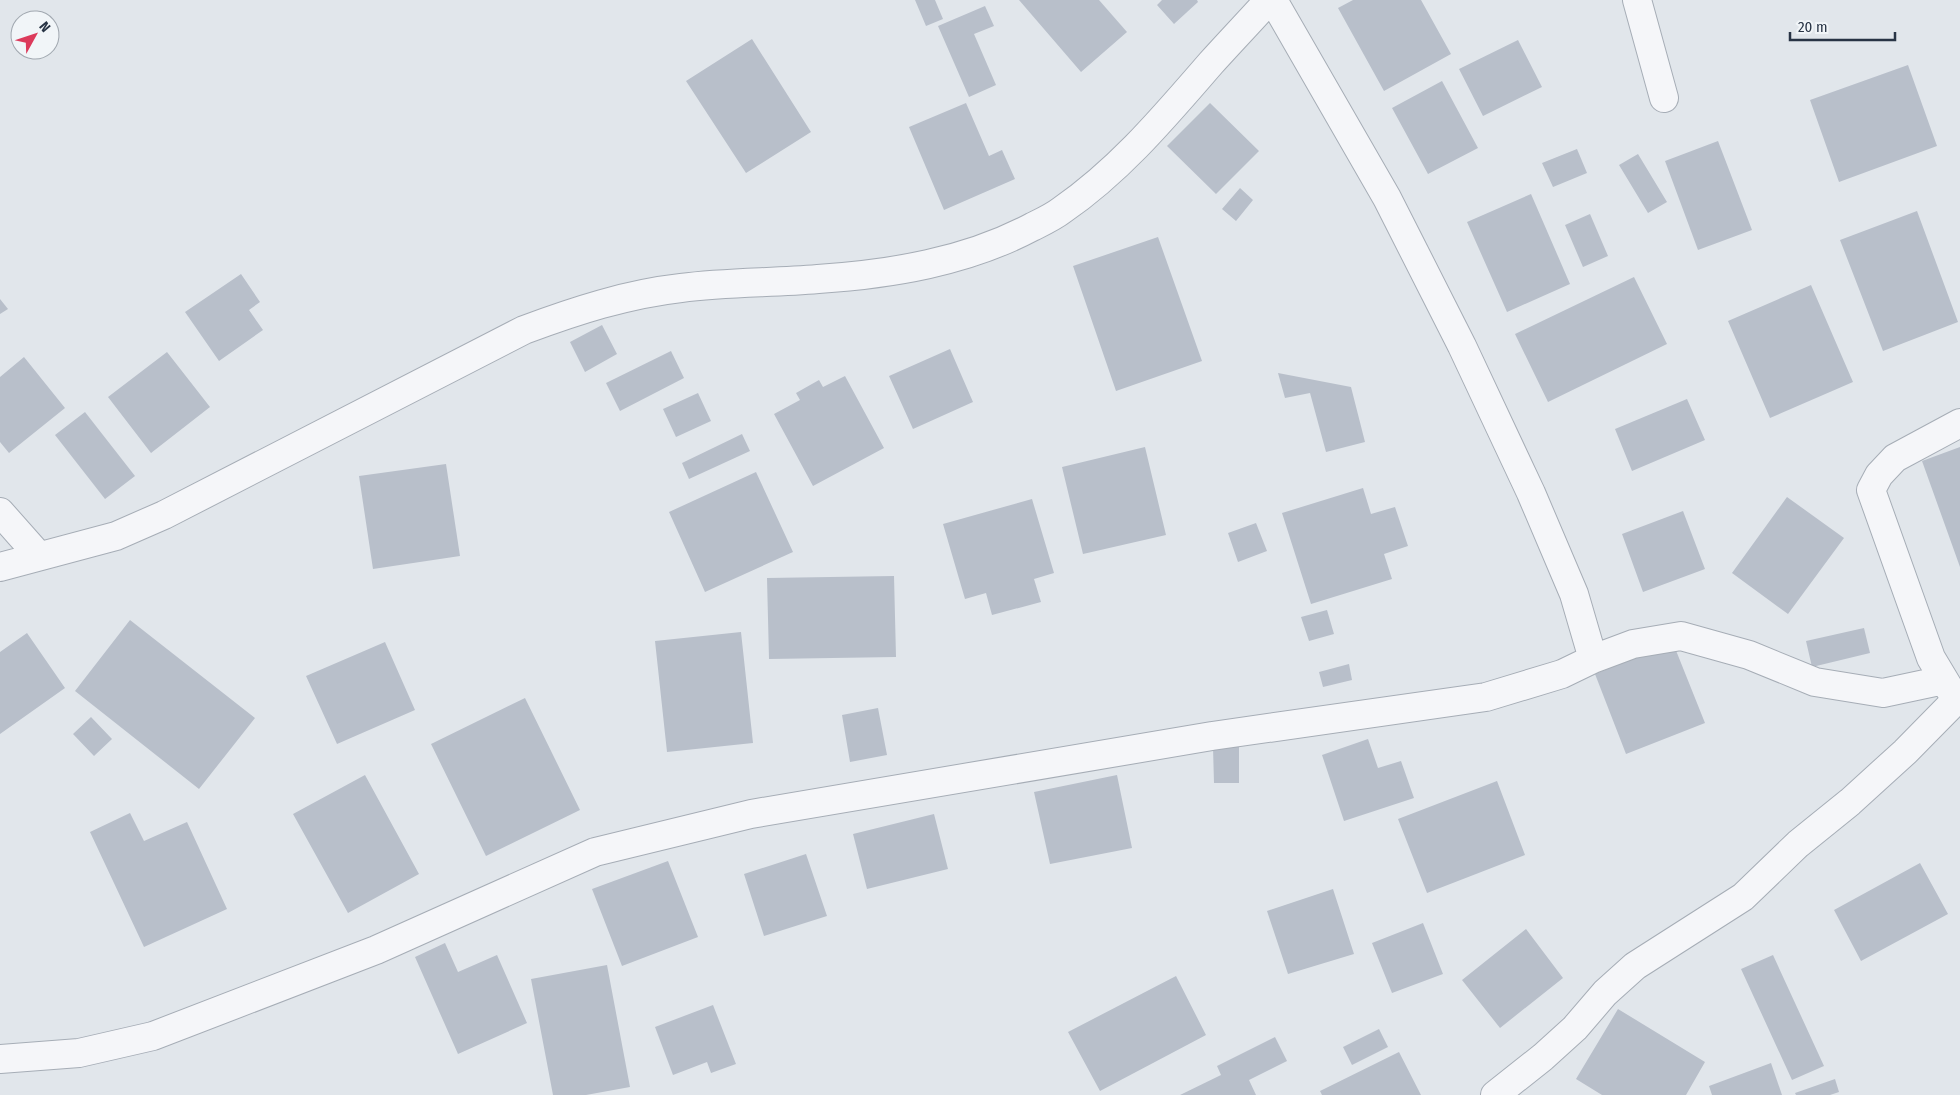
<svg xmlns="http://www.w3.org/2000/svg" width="1960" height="1095" font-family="'Fira Sans Condensed',sans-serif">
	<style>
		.building { fill: #b8bfca }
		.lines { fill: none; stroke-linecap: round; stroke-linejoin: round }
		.street-casing { stroke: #a6adb6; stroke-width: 30 }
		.street { stroke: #f5f6f9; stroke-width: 28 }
	</style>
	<rect width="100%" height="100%" fill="#e1e6eb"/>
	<path class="building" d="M915,0H935L943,19L926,26Z
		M1019,0H1099L1127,32L1081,72Z
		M1162,0H1197L1198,2L1174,24L1157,5Z
		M1353,0H1421L1451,54L1384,91L1338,8Z
		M985,6L994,26L974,34L996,85L969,97L938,26Z
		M752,39L811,132L746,173L686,81Z
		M1518,40L1542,87L1483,116L1459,69Z
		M1908,65L1937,146L1839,182L1810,100Z
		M1442,81L1478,148L1428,174L1392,108Z
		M966,103L989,156L1002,150L1015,179L944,210L909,127Z
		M1210,103L1259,151L1216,194L1167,146Z
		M1718,141L1752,230L1698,250L1665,161Z
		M1577,149L1587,173L1553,187L1542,163Z
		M1638,154L1667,202L1648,213L1619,165Z
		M1240,188L1253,200L1236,221L1222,209Z
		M1531,194L1570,284L1507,312L1467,222Z
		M1917,211L1958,322L1883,351L1840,240Z
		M1590,214L1608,256L1583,267L1565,225Z
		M1158,237L1202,361L1116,391L1073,266Z
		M241,274L260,302L249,310L263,330L219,361L185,312Z
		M1634,277L1667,344L1548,402L1515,334Z
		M1811,285L1853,382L1770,418L1728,321Z
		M0,299L8,309L0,314Z
		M602,325L617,354L585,372L570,342Z
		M950,349L973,402L913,429L889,376Z
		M671,351L684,378L620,411L606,383Z
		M167,352L210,407L151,453L108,397Z
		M24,357L65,408L9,453L0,442V377Z
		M1278,373L1351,387L1365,442L1326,452L1310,393L1285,398Z
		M845,376L884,448L813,486L774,414L800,400L796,393L819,380L823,387Z
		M698,393L711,421L676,437L663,409Z
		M1687,399L1705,440L1632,471L1615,429Z
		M85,412L135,476L105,499L55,435Z
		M742,434L750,451L689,479L682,463Z
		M1145,447L1166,535L1083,554L1062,467Z
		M1960,447V567L1922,461Z
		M446,464L460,556L373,569L359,476Z
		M756,472L793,552L705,592L669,512Z
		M1363,488L1371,514L1395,507L1408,546L1384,554L1392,579L1311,604L1282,513Z
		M1787,497L1844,538L1788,614L1732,573Z
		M1032,499L1054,573L1034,579L1041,602L992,615L986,593L965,599L943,524Z
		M1683,511L1705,569L1643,592L1622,534Z
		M1256,523L1267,551L1238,562L1228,533Z
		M894,576L896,657L769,659L767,578Z
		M1327,610L1334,634L1309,641L1301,617Z
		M130,620L255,718L199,789L75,691Z
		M1864,628L1870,653L1812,667L1806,641Z
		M741,632L753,743L667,752L655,641Z
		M27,633L65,688L0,734V652Z
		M385,642L415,710L337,744L306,676Z
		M1673,643L1705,723L1626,754L1595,674Z
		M1349,664L1352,680L1323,687L1319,672Z
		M525,698L580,810L486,856L431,744Z
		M878,708L887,755L850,762L842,715Z
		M91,717L112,739L94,756L73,734Z
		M1368,739L1378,768L1401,761L1414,798L1344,821L1322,755Z
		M1213,747H1239V783H1214Z
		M365,775L419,874L348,913L293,814Z
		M1117,775L1132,848L1050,864L1034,792Z
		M1497,781L1525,855L1427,893L1398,819Z
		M130,813L144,841L187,822L227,909L144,947L90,832Z
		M934,814L948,869L867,889L853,834Z
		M806,854L827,916L764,936L744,874Z
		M668,861L698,937L622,966L592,889Z
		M1920,863L1948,914L1861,961L1834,910Z
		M1333,889L1354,954L1288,974L1267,911Z
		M1423,923L1443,974L1392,993L1372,943Z
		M1526,929L1563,978L1500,1028L1462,980Z
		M445,943L458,972L497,955L527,1023L458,1054L415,957Z
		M1773,955L1824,1066L1792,1080L1741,969Z
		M607,965L630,1087L586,1095H553L531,979Z
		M1176,976L1206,1035L1100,1091L1068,1032Z
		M713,1005L736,1064L711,1073L707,1062L673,1075L655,1027Z
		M1618,1009L1705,1062L1686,1095H1602L1576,1079Z
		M1379,1029L1388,1047L1352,1065L1343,1047Z
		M1275,1037L1287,1061L1249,1080L1256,1095H1180L1221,1075L1217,1066Z
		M1399,1052L1421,1095H1322L1320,1091Z
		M1771,1063L1782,1095H1712L1709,1086Z
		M1835,1079L1839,1092L1830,1095H1796L1795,1093Z"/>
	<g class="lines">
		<g class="street-casing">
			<path id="street" d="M1273,0L1387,198L1462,346L1531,493L1574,594L1593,659L1633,644L1681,636L1749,655L1815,682L1883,693L1944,680
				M1637,0L1664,98
				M0,512L39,556
				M0,567L116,536L164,515L524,330C575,311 627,294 681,288C726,282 772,283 818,279C891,274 966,262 1032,227C1042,222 1053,217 1062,210C1120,170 1165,116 1211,63C1230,42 1250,21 1269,0
				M1952,693L1931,658L1871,490L1879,475L1895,458L1960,423
				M0,1059L79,1053L153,1036L376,950L595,852L751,814L1212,736L1486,697L1562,674L1593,659
				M1495,1095L1543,1057L1575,1028L1605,993L1635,966L1743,897L1798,844L1850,802L1905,752L1960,696"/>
		</g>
		<use href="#street" class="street"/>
	</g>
	<g transform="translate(35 35) rotate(50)"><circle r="24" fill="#f1f5f8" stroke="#a1a8b0"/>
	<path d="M0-4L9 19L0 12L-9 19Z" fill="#dc3a5b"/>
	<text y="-8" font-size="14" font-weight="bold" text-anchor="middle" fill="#283445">N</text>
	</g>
	<path d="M1790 32v8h105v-8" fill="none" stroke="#283445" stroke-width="2.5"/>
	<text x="1798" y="32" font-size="15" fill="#283445" stroke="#f1f5f8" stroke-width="4" paint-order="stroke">20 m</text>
</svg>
